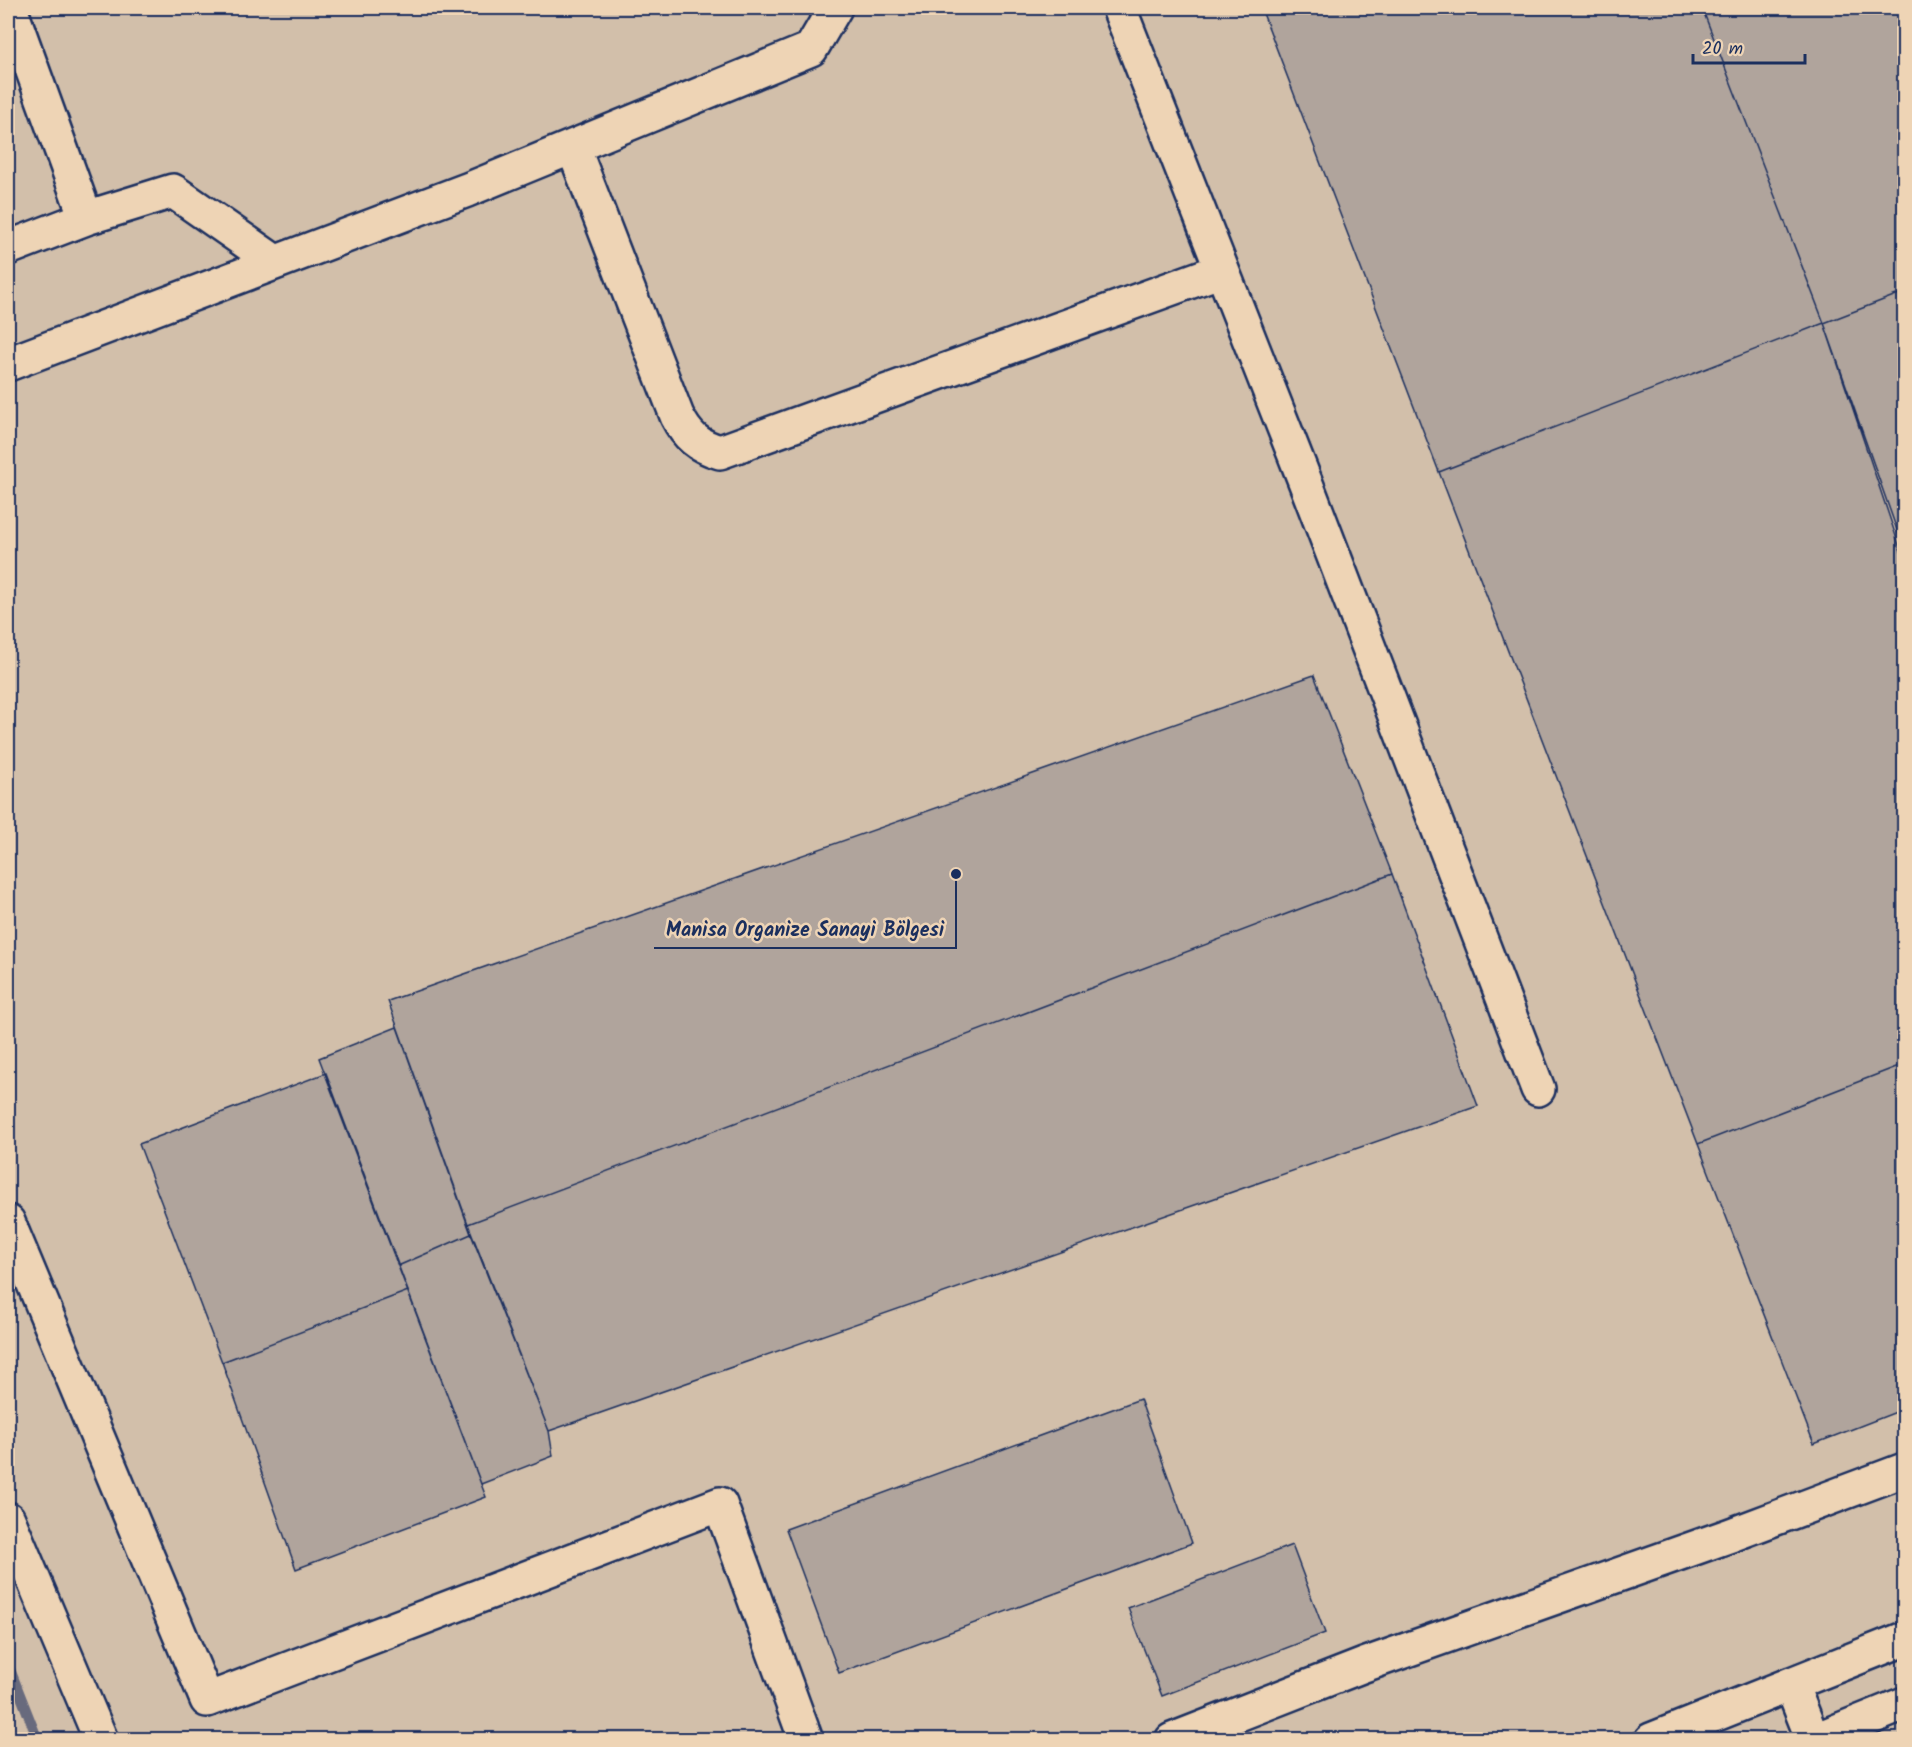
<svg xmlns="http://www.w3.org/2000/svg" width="1912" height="1747" font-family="Kalam,sans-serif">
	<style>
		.built { fill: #d2bfaa }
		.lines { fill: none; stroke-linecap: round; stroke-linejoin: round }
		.stream { stroke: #686a7d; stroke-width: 10 }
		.building { fill: #b0a49c; stroke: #1b2f5e; stroke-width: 1.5 }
		.minor-casing { stroke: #1b2f5e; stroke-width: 38 }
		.minor { stroke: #eed4b5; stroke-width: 33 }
		.leader { fill: none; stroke: #1b2f5e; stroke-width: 2 }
		.callout-dot { fill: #1b2f5e; stroke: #eed4b5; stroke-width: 2 }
		.callout-label { font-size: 20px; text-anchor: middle; font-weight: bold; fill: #1b2f5e; stroke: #eed4b5; stroke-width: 5; stroke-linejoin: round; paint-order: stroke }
	</style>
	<rect width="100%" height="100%" fill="#e1cab0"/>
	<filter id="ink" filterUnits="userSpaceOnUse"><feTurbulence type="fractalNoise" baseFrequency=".0167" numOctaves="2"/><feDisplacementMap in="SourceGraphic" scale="12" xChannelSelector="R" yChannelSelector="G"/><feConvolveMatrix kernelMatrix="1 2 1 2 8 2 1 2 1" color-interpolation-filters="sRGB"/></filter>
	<g filter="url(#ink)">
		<path class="built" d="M8,8H1904V1739H8Z"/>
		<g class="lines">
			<path class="stream" d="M8,1664L38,1740"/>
		</g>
		<path class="building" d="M1261,8H1702L1824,323L1439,472Z
			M1702,8H1904V292L1824,323Z
			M1904,292V550L1824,323Z
			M1824,323L1904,560V1064L1698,1144L1439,472Z
			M1314,675L1392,874L468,1224L388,1001Z
			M1392,874L1478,1106L549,1431L468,1224Z
			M397,1027L471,1234L398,1266L319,1058Z
			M1904,1064V1409L1814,1444L1698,1144Z
			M326,1073L408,1291L222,1362L139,1144Z
			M471,1234L549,1431L553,1456L481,1484L398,1266Z
			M408,1291L486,1497L296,1569L222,1362Z
			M1140,1399L1192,1543L839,1673L786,1529Z
			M1292,1545L1325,1633L1162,1696L1128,1608Z"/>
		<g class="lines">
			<g class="minor-casing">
				<path id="minor" d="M10,8L86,218
					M1119,8L1305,481L1538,1089
					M573,147L677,416C687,436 698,446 720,452L1222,270
					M8,248L86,218L173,191L275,262
					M8,364L467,190L811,49L835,8
					M8,1222L207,1700L720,1504L806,1740
					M8,1519L101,1740
					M1791,1684L1813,1740
					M1172,1740L1364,1665L1731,1535L1904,1470
					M1651,1740L1904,1639
					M1815,1740L1904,1704"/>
			</g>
			<use href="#minor" class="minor"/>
		</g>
	</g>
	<path class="leader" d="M956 874L956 948H654"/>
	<circle class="callout-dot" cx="956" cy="874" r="6"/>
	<g class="callout-label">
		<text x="805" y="936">Manisa Organize Sanayi Bölgesi</text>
	</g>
	<rect width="1912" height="1747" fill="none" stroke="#eed4b5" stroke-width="30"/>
	<rect x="15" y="15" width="1882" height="1717" fill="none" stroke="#1b2f5e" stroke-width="2" filter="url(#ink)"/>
	<path d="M1693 54v9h112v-9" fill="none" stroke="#1b2f5e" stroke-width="3"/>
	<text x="1702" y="54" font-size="18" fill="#1b2f5e" stroke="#eed4b5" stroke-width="4.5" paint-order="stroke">20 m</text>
</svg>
